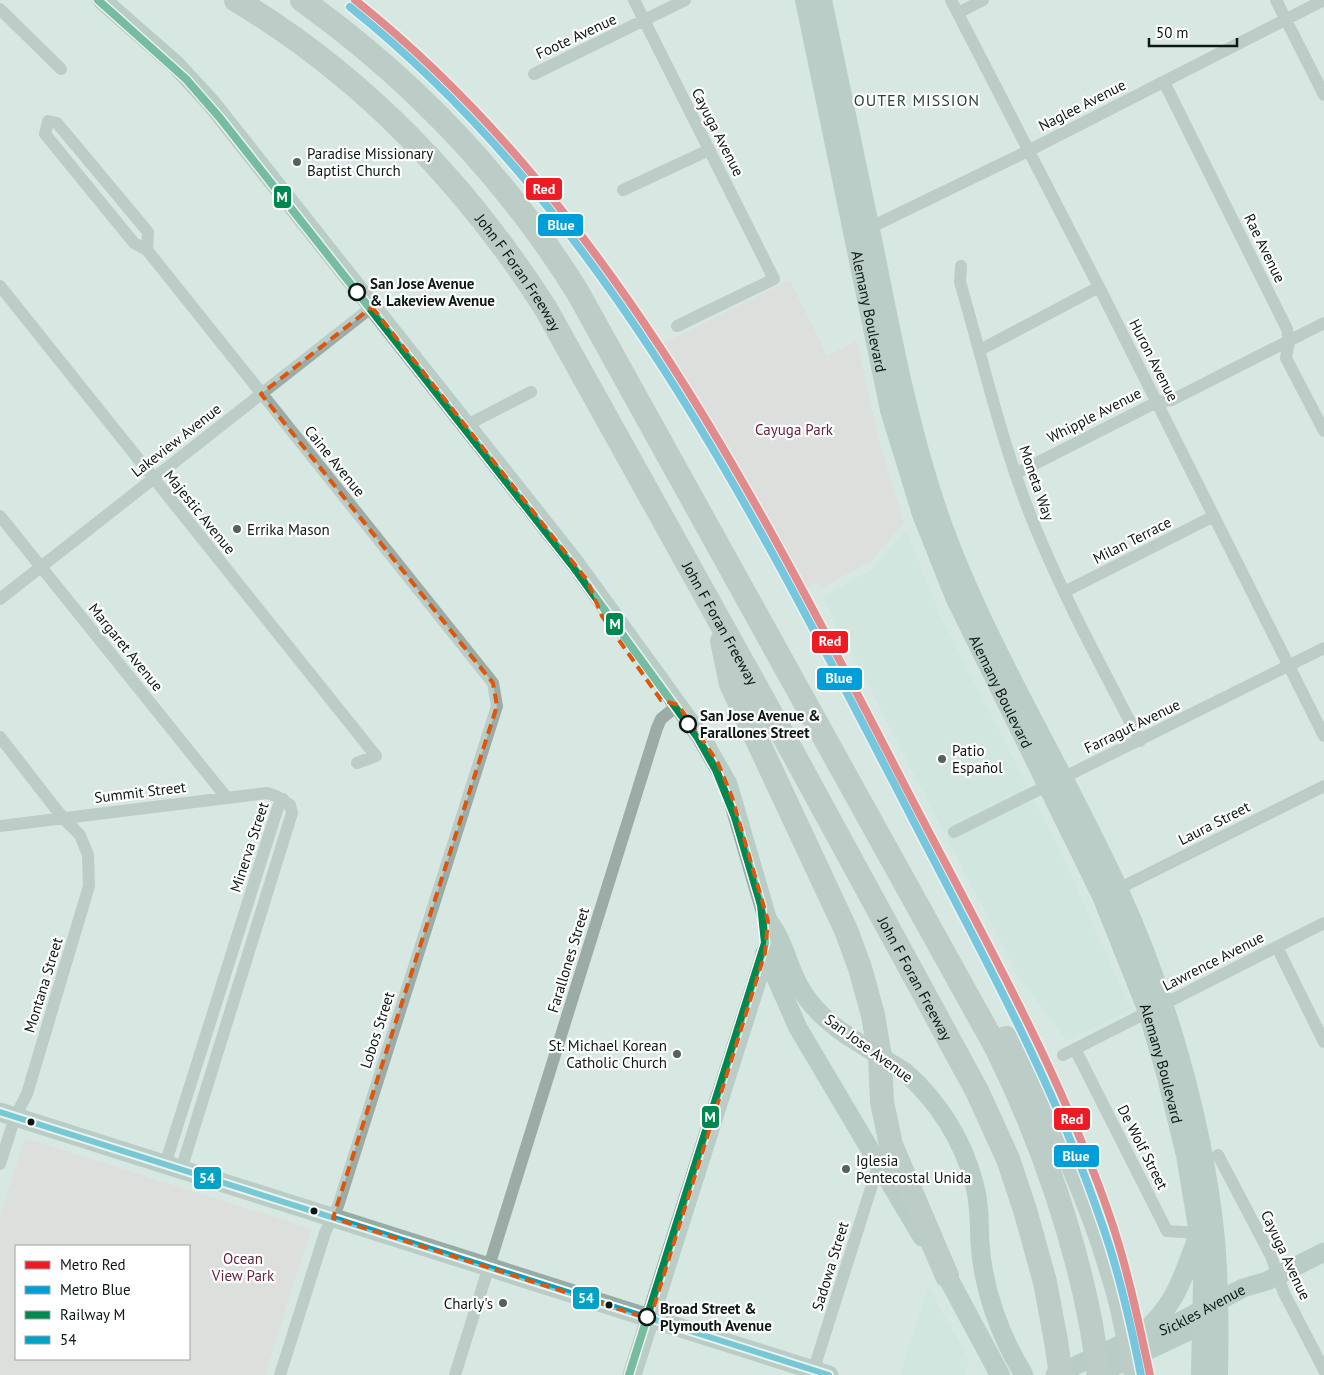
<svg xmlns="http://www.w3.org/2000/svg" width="1324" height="1375" font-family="'PT Sans',sans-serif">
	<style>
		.built { fill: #c8e5db }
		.green { fill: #e4d4d8; fill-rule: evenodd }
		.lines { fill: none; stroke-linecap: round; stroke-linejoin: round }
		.street { stroke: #9baca6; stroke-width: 12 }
		.secondary { stroke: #96aca5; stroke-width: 19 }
		.primary { stroke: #99ada7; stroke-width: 20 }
		.highway { stroke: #9baca6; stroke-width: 24 }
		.secondary-bridge { stroke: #96aca5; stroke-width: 19 }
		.highway-bridge { stroke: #9baca6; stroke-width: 24 }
		.bus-1-casing { stroke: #fff; stroke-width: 10 }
		.bus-1 { stroke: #01a2c5; stroke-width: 6 }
		.rail-1-casing { stroke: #fff; stroke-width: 11 }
		.rail-1 { stroke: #008851; stroke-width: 8 }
		.metro-1-casing { stroke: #fff; stroke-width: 11 }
		.metro-2-casing { stroke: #fff; stroke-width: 11 }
		.metro-1 { stroke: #ed1c24; stroke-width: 8 }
		.metro-2 { stroke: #019fd9; stroke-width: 8 }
		.marked { fill: none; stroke: #dd560c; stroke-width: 4; stroke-dasharray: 10 6; stroke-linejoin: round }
		.poi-dot { fill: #54615c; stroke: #fff; stroke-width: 2 }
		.stop-dot { fill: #fff; stroke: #0d1814; stroke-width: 2.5 }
		.bus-dot { fill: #0d1814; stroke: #fff; stroke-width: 2 }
		.labels { text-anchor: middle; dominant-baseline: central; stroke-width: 4.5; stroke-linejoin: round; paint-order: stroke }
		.street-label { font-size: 15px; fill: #0d1814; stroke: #fff }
		.poi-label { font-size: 15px; fill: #0d1814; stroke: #fff; text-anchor: start }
		.stop-label { font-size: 15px; font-weight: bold; fill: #0d1814; stroke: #fff; text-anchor: start }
		.park-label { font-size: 15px; fill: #68243c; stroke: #fff }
		.neighbourhood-label { font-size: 16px; letter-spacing: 1px; fill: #2a423a; stroke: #fff }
		.line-badge { stroke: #fff; stroke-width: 2 }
		.badge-label { font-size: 14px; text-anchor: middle; font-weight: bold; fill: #fff }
	</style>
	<rect width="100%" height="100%" fill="#d7e8e2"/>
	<path class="built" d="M906,530L939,613L1060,850L1131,1010L1067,1041L1017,974L823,597L871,570Z
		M928,1286L969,1360L964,1375H900Z"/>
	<path class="green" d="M790,280L827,356L857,341L877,434L904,523L870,562L821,588L817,582L792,596L662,344Z
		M25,1138L311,1229L265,1375H0V1216ZM16,1246H189V1359H16Z"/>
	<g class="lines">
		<path class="street" d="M634,0L774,279L677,326
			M951,0L1099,287L1324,736
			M1276,0L1324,95
			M0,9L61,69
			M958,13L983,0
			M534,74L685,0
			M1164,82L1287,329L1289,341L1286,358L1324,431
			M623,190L709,150
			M863,231L1028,151L1324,0
			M147,250L148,232L57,123L48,121L45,134L134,243L147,250L493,683L497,706L338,1206L325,1233L280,1375
			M961,266L960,282C984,364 1003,450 1036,529C1066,602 1104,671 1140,741
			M0,286L376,756L357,763
			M980,350L1099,287
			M465,426L531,392
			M1015,474L1157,402L1172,400L1324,323
			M0,516L227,798
			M1064,592L1214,516
			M0,599L372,307
			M0,737L63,818L80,835L88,855L89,886L27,1094L15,1117L0,1164
			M0,826L267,793L276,796L290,805L292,813L181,1170
			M954,832L1324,648
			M1118,889L1324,786
			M1277,947L1324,1042
			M1075,1049L1167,1231L1199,1233
			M1063,1055L1324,923
			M1218,1155L1271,1256L1284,1293L1324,1370
			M165,1165L278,807L283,799
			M455,1375L657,728L661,719L678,705
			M812,1375L878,1166"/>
		<g class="secondary">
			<path d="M102,0L176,65L211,103L575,563L701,737L728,784L768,921L769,943L632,1375"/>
			<path d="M769,922C785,942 788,968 801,989C812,1008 830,1024 848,1036"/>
			<path d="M765,953L798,1028L922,1237"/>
			<path d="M905,1072C938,1101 963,1140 974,1183C980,1203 979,1223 980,1243C983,1289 1000,1336 1024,1375"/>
			<path d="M0,1112L829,1375"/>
			<path id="s1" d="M1055,1375L1141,1335L1170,1327L1243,1288L1267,1281L1324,1252"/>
			<path d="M1096,1375L1187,1332"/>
		</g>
		<g class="primary">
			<path id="s2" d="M805,0L890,410L922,514L955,597L1102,896L1148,1011L1167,1077L1186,1155L1199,1233L1203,1283L1201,1375"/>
			<path d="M822,0C839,83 857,166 874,249C892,339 909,429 939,516C985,646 1061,764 1118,889C1165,991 1202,1119 1214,1230C1219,1278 1219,1327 1218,1375"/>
			<path d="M947,1276L1000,1375"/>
			<path d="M1141,1335C1176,1305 1182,1279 1198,1237"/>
		</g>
		<g class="highway">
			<path id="s3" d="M236,0C363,76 467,185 546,309L793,753L977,1091L1008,1159L1025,1210L1045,1282L1056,1341"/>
			<path d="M302,0C412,79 505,176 577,291L997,1049C1040,1137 1072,1227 1091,1324"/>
			<path d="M722,641L731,684L846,930L860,968L873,1015L880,1057L882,1102L891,1145L947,1276"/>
			<path d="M1006,1038C1057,1120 1096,1211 1121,1304"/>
		</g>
		<path class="secondary-bridge" d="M848,1036L905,1072"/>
		<path class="highway-bridge" d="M1121,1304L1136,1375
			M1091,1324L1099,1375
			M1056,1341L1061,1375"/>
		<g class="bus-1-casing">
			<path id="bus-1" d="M0,1112L829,1375"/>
		</g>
		<use href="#bus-1" class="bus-1"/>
		<g class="rail-1-casing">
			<path id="rail-1" d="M98,0L186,79L220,118L572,565L698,738L716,770L735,817L761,905L765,943L629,1375"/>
		</g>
		<use href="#rail-1" class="rail-1"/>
		<g class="metro-1-casing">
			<path id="metro-1" d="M355,0C610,204 759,504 906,788C980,931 1062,1073 1113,1226C1129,1275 1139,1325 1150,1375"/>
		</g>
		<g class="metro-2-casing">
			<path id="metro-2" d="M350,7C603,210 751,509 898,791C971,934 1052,1075 1103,1227C1120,1275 1131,1325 1141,1375"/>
		</g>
		<use href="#metro-1" class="metro-1"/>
		<use href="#metro-2" class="metro-2"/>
	</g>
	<path d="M0 0H1324V1375H0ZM372,307L587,580L602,616L661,700L678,705L717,761L732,797L768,921L765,953L650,1319L333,1218L497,706L493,683L261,394Z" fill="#d7e8e2" fill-opacity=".55" fill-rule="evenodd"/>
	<path class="marked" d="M372,307L587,580L602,616L661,700L678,705L717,761L732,797L768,921L765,953L650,1319L333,1218L497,706L493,683L261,394Z"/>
	<g class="poi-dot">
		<circle cx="297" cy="162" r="5"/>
		<circle cx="237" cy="529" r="5"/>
		<circle cx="942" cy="759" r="5"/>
		<circle cx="677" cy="1054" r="5"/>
		<circle cx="846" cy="1169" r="5"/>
		<circle cx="503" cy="1303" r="5"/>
	</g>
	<g class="stop-dot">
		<circle cx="357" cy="292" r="8"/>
		<circle cx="688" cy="724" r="8"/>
		<circle cx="647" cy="1317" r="8"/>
	</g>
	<g class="bus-dot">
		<circle cx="31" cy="1122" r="4.5"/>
		<circle cx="314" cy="1211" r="4.5"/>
		<circle cx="609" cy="1305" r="4.5"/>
	</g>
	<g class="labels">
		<g class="street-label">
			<text transform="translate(576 36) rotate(-25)">Foote Avenue</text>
			<text transform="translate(1082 105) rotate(-27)">Naglee Avenue</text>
			<text transform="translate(718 132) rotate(63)">Cayuga Avenue</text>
			<text transform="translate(1265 248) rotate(64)">Rae Avenue</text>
			<text stroke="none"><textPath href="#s3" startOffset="396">John F Foran Freeway</textPath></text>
			<text stroke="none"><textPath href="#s2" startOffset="318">Alemany Boulevard</textPath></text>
			<text transform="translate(1154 360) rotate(63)">Huron Avenue</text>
			<text transform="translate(1094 415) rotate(-27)">Whipple Avenue</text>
			<text transform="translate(176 440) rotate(-38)">Lakeview Avenue</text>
			<text transform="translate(335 461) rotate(51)">Caine Avenue</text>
			<text transform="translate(1037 483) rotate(71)">Moneta Way</text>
			<text transform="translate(200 512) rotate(51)">Majestic Avenue</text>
			<text transform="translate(1132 540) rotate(-27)">Milan Terrace</text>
			<text stroke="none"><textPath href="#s3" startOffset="801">John F Foran Freeway</textPath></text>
			<text transform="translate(126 647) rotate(51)">Margaret Avenue</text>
			<text stroke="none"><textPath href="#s2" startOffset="722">Alemany Boulevard</textPath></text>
			<text transform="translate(1132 726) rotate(-26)">Farragut Avenue</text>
			<text transform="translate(140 792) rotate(-7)">Summit Street</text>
			<text transform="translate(1214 823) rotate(-27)">Laura Street</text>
			<text transform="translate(249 847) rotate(-72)">Minerva Street</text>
			<text transform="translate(568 960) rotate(-73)">Farallones Street</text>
			<text transform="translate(1213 961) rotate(-27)">Lawrence Avenue</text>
			<text stroke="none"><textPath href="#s3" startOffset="1206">John F Foran Freeway</textPath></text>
			<text transform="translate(43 985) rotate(-73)">Montana Street</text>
			<text transform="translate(377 1030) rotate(-72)">Lobos Street</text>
			<text transform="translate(869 1048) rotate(36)">San Jose Avenue</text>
			<text stroke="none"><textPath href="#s2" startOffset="1128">Alemany Boulevard</textPath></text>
			<text transform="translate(1143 1147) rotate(63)">De Wolf Street</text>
			<text transform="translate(1286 1255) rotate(65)">Cayuga Avenue</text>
			<text transform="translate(830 1266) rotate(-73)">Sadowa Street</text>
			<text stroke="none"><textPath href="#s1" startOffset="161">Sickles Avenue</textPath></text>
		</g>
		<g class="poi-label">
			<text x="307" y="153">Paradise Missionary<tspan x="307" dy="17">Baptist Church</tspan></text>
			<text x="247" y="529">Errika Mason</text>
			<text x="952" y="750">Patio<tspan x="952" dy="17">Español</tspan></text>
			<text x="667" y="1045" text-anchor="end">St. Michael Korean<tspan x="667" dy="17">Catholic Church</tspan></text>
			<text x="856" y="1160">Iglesia<tspan x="856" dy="17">Pentecostal Unida</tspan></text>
			<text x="493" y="1303" text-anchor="end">Charly's</text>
		</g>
		<g class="stop-label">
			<text x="370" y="283">San Jose Avenue<tspan x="370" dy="17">&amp; Lakeview Avenue</tspan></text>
			<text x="700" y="715">San Jose Avenue &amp;<tspan x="700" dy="17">Farallones Street</tspan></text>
			<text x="660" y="1308">Broad Street &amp;<tspan x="660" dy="17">Plymouth Avenue</tspan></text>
		</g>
		<g class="park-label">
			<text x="794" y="429">Cayuga Park</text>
			<text x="243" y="1258">Ocean<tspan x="243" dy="17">View Park</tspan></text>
		</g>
		<g class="neighbourhood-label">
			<text x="917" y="100">OUTER MISSION</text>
		</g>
	</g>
	<g class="line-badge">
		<rect x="525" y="177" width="38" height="24" rx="5" fill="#ed1c24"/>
		<rect x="273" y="185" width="19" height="24" rx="5" fill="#008851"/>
		<rect x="537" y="213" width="47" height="24" rx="5" fill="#019fd9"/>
		<rect x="605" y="612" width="19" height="24" rx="5" fill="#008851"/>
		<rect x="811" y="630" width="38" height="24" rx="5" fill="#ed1c24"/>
		<rect x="816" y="667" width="47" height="24" rx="5" fill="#019fd9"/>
		<rect x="701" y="1105" width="19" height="24" rx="5" fill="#008851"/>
		<rect x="1053" y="1107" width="38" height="24" rx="5" fill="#ed1c24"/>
		<rect x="1053" y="1144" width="47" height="24" rx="5" fill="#019fd9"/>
		<rect x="193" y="1166" width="29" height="24" rx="5" fill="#01a2c5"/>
		<rect x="572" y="1286" width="28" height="24" rx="5" fill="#01a2c5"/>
	</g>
	<g class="badge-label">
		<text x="544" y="194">Red</text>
		<text x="282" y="202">M</text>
		<text x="561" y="230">Blue</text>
		<text x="615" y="629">M</text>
		<text x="830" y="646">Red</text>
		<text x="839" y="683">Blue</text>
		<text x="710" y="1122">M</text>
		<text x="1072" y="1124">Red</text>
		<text x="1076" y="1161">Blue</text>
		<text x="207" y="1183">54</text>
		<text x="586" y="1303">54</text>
	</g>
	<rect x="15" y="1245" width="175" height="115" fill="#ffffff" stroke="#9ea3a1"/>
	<rect x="25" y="1261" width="25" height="8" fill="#ed1c24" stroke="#9ea3a1"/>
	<text x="60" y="1270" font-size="15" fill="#0d1814">Metro Red</text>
	<rect x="25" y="1286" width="25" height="8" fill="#019fd9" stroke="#9ea3a1"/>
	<text x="60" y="1295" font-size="15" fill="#0d1814">Metro Blue</text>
	<rect x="25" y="1311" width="25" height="8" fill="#008851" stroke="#9ea3a1"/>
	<text x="60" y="1320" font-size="15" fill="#0d1814">Railway M</text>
	<rect x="25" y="1336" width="25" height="8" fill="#01a2c5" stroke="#9ea3a1"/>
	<text x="60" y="1345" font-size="15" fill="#0d1814">54</text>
	<path d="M1149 38v8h88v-8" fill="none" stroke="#0d1814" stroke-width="2.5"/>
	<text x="1156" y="38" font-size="15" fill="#0d1814" stroke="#ffffff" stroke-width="4" paint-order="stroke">50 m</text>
</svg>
